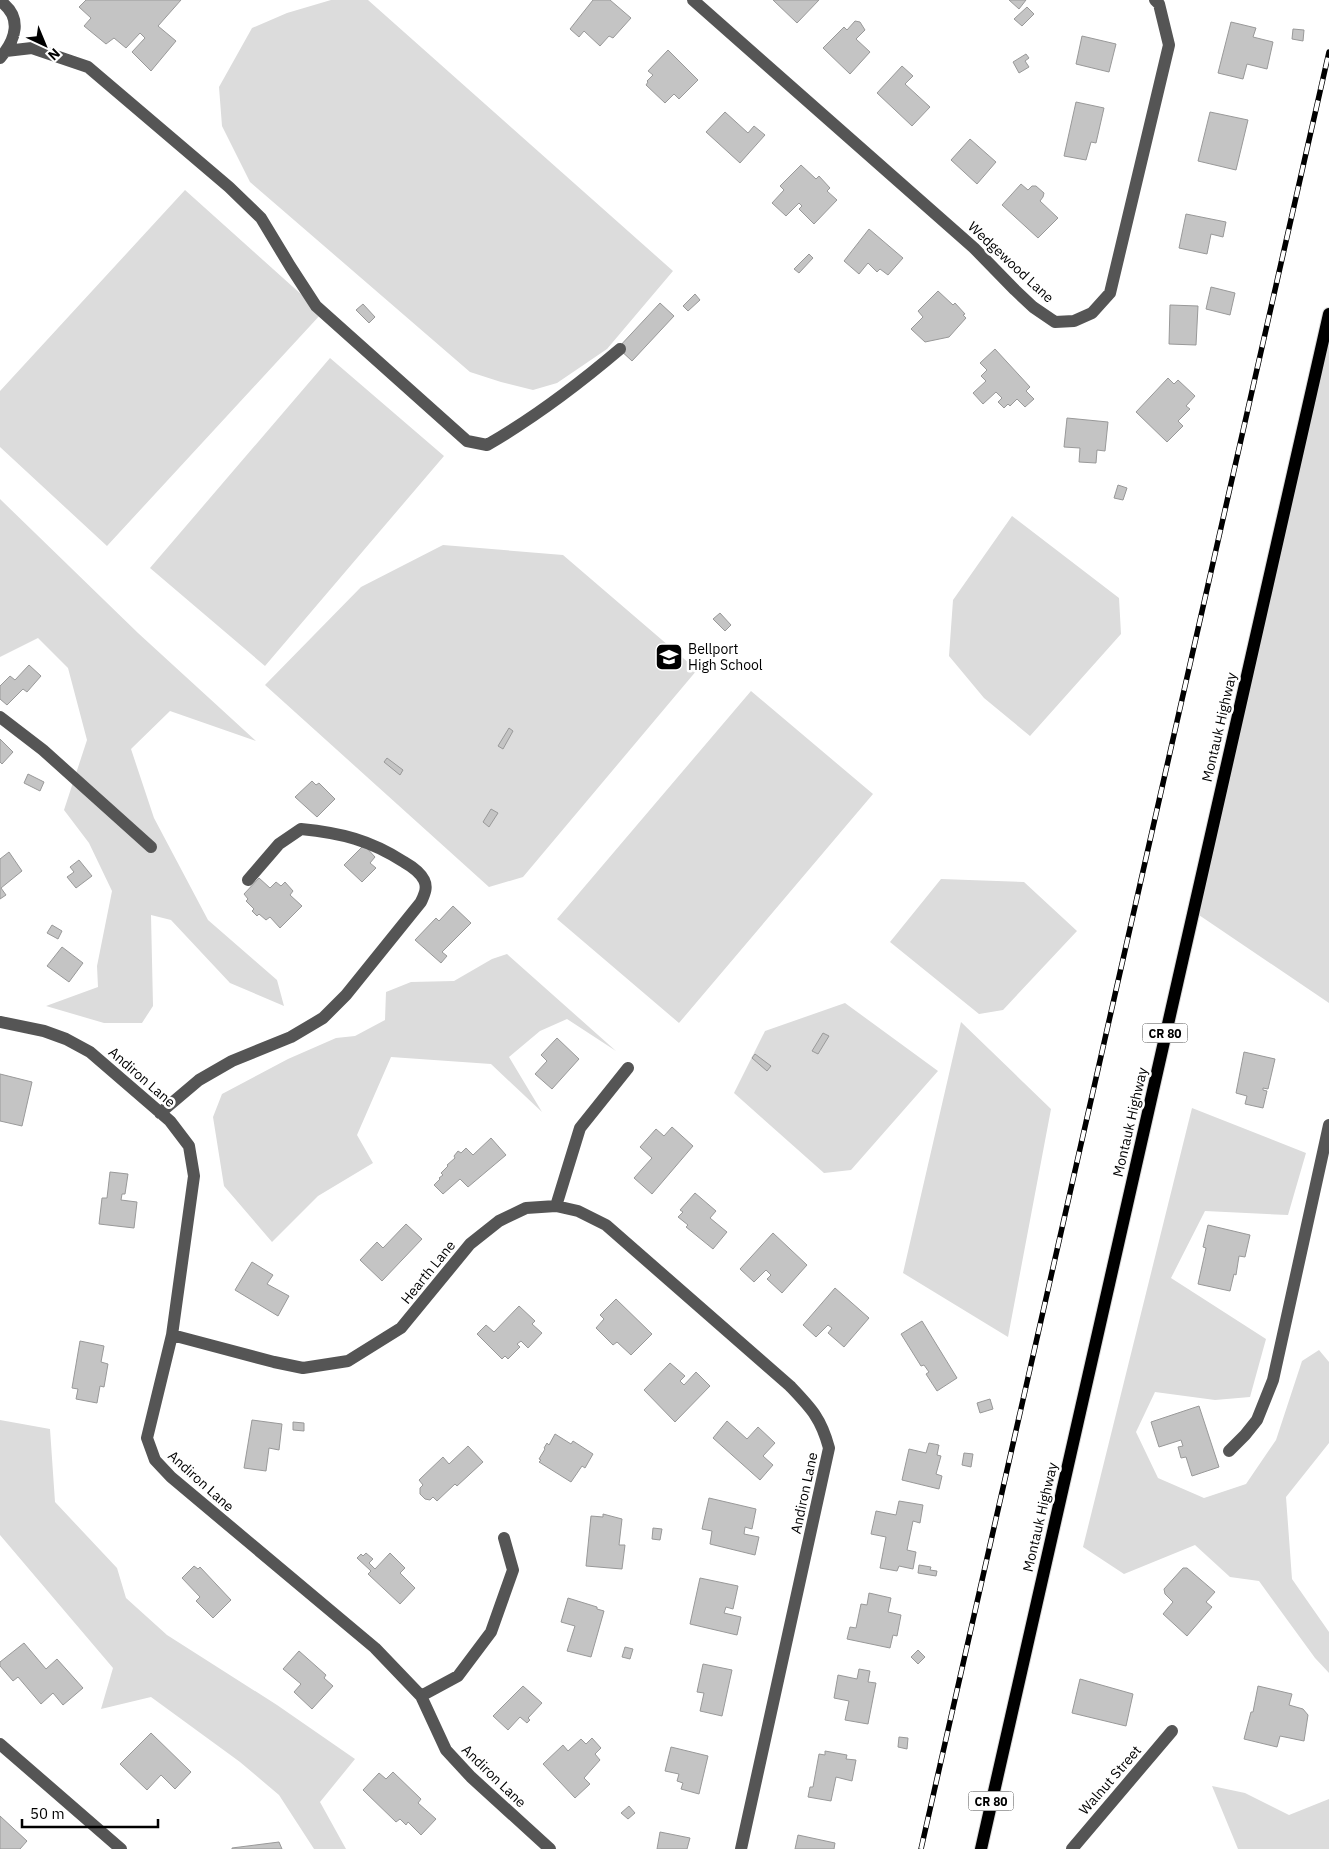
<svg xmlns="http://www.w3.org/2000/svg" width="1329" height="1849" font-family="'IBM Plex Sans',sans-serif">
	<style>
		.green { fill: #dcdcdc }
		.building { fill: #c4c4c4; stroke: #999 }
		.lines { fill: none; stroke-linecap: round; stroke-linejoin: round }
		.major-casing { stroke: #dbdbdb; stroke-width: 14 }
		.minor { stroke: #555; stroke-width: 12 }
		.major { stroke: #000; stroke-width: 12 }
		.rail-casing { stroke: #000; stroke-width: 5.5 }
		.rail { stroke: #fff; stroke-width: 4; stroke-dasharray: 11; stroke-linecap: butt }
		.labels { text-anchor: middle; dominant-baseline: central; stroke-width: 5; stroke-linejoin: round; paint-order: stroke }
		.shield { fill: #fff; stroke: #4c4c4c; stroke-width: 1 }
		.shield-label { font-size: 12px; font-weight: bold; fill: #000 }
		.street-label { font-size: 14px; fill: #000; stroke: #fff }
		.poi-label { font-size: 14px; fill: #000; stroke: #fff; text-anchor: start }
	</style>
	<rect width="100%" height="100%" fill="#fff"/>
	<path class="green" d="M331,0H368L673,271L607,349L557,383L533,390L501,382L470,372L250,182L222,126L219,87L252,28L287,13Z
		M185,190L322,313L107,546L0,447V391Z
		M1329,314V1003L1193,911Z
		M330,358L444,456L265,666L150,568Z
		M0,499L138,633L256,741L170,711L131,749L154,818L208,920L277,980L284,1006L230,983L171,920L151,915L153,1006L142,1023H104L46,1006L98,987L97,966L112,891L89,843L64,810L87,740L68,668L38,638L0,657Z
		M1012,516L1119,598L1121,634L1030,736L984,698L949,656L953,600Z
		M443,545L563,555L697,670L523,877L489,887L265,685L361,587Z
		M751,691L873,794L679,1023L557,919Z
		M941,879L1024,882L1077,931L1003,1010L979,1014L890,942Z
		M507,954L616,1051L567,1019L540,1031L509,1057L542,1112L491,1064L391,1057L357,1135L373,1163L318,1196L272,1242L224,1186L213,1117L222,1094L288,1059L336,1038L355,1036L385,1020L386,992L411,982L454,981L492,959Z
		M845,1003L938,1071L851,1170L824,1173L734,1093L765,1031Z
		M961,1022L1051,1109L1008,1337L903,1273Z
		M1192,1108L1306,1153L1288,1215L1205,1211L1171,1278L1266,1339L1250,1397L1215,1400L1155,1392L1136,1432L1158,1478L1204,1498L1246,1484L1276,1440L1302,1361L1319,1350L1329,1362V1443L1286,1497L1292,1579L1329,1632V1673L1315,1658L1259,1581L1230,1577L1195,1545L1124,1574L1083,1547Z
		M0,1420L50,1429L55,1502L117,1568L126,1598L167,1635L277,1705L355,1759L320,1802L346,1849H314L279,1795L240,1762L151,1697L101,1709L113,1668L0,1535Z
		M1212,1786L1245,1793L1289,1815L1329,1799V1849H1238Z"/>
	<path class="building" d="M86,0H181L158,26L176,41L151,71L132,52L145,38L140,33L126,48L114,38L106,44L84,26L91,18L79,7Z
		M593,0H610L631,18L613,38L609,36L600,46L584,31L579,37L570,29Z
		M773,0H819L797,23Z
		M1009,0H1026L1019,9Z
		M1027,7L1034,14L1022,26L1014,19Z
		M855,21L860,22L865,30L856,39L870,52L850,74L823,48L844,27L847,30Z
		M1231,22L1256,28L1253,37L1273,42L1267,69L1247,64L1243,79L1218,73Z
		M1293,29L1304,30L1303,41L1292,39Z
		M1082,36L1116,44L1109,72L1076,64Z
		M668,50L698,80L679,99L674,94L665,103L646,85L648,82L647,81L653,75L648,71Z
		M1026,54L1029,58L1025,61L1029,67L1019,73L1013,62Z
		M902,66L913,76L905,84L930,107L912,126L877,93Z
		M1076,102L1104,108L1096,143L1091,142L1086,160L1064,156Z
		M725,112L748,133L754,126L765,135L740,163L706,132Z
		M1210,112L1248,120L1236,170L1198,161Z
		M970,139L996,162L977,184L951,160Z
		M801,165L816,179L819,176L830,188L827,191L837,200L814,224L799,209L802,206L799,203L786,216L772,203L784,190L780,186Z
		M1021,184L1028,190L1032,186H1036L1044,193L1043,197L1040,201L1058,218L1038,238L1002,205Z
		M1186,214L1226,222L1223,237L1211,234L1207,254L1179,248Z
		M869,229L903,258L888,275L880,269L877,272L868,263L859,274L844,261Z
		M809,254L813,258L799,273L794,269Z
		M1211,287L1235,293L1230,315L1206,309Z
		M938,291L953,305L955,303L965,314L963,315L966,318L949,337L925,342L911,329L923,317L918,311Z
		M695,294L700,300L688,311L683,306Z
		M660,303L674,316L632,361L618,348Z
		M363,304L375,317L369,323L356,310Z
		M1170,305L1198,306L1196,345L1169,344Z
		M995,349L1030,387L1026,391L1034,399L1025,407L1017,399L1010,406L1008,404L1004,408L998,402L1002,398L996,392L983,404L973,393L986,381L981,376L987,370L980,363Z
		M1168,378L1174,384L1178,380L1195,396L1186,406L1190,409L1178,421L1183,426L1167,442L1136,412Z
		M1067,418L1108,422L1105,451L1097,450L1096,463L1079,462L1080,448L1064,447Z
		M1118,485L1127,488L1123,500L1114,498Z
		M720,613L731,625L725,631L713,619Z
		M29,665L41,676L27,692L23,689L7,705L0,699V686L10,676L15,680Z
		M509,728L513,731L503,749L498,746Z
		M0,739L13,752L2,764L0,762Z
		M387,758L403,770L400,775L384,762Z
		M28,774L44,782L40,791L24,783Z
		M312,781L316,785L319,783L335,799L317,817L295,797Z
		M491,809L498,813L489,827L483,822Z
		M364,845L375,857L370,863L376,868L362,882L344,865Z
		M9,852L22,871L1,888L6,895L0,899V859Z
		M79,860L92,876L76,888L67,877L74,872L70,867Z
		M259,878L270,888L276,882L281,886L285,882L293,891L290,895L302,906L280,928L270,917L266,920L259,914L257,916L252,911L254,909L246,901L248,899L244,894Z
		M453,906L471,923L442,952L447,956L441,963L415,940L436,918L439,921Z
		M52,925L62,931L58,939L47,933Z
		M62,947L83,963L69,982L47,966Z
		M823,1033L829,1036L818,1054L812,1051Z
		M557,1038L579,1059L552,1089L535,1074L547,1061L541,1055Z
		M1244,1052L1275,1059L1268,1089L1263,1088V1090L1267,1091L1263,1108L1245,1104L1247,1096L1236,1093Z
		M755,1054L771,1066L767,1071L752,1058Z
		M0,1074L32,1082L22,1126L0,1121Z
		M672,1127L693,1146L652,1194L634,1178L652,1158L640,1147L656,1129L664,1136Z
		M491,1138L506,1155L468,1187L460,1179L443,1194L434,1185L440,1179L439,1178L443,1175L441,1173L448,1166L447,1165L455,1158L454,1156L458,1151L461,1153L466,1148L473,1155Z
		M110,1172L128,1174L125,1194H122L121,1200L137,1202L134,1228L99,1224L102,1198H107Z
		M695,1193L716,1211L710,1218L727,1232L713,1249L686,1227L688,1225L678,1217L683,1212L680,1210Z
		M406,1224L422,1239L382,1281L360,1260L377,1242L383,1248Z
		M1208,1225L1250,1235L1245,1257L1239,1256L1236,1275L1234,1274L1230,1291L1198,1284L1206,1248L1203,1247Z
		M773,1233L807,1265L782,1293L767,1279L771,1275L766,1270L754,1282L740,1269Z
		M252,1262L273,1275L267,1284L289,1296L278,1316L235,1290Z
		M835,1288L869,1318L844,1347L828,1333L832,1328L828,1325L816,1337L803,1325Z
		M616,1299L652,1334L631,1355L617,1342L613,1345L596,1328L604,1319L600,1315Z
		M519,1306L535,1321L532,1324L542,1333L528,1348L521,1341L517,1344L520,1347L508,1359L505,1356L502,1359L477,1334L486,1325L494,1332Z
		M922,1321L957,1378L937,1391L926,1374L929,1372L924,1365L921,1366L901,1334Z
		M80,1341L104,1346L101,1362L108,1364L104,1387L100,1386L97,1403L76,1399L78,1389L72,1388Z
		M670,1363L685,1376L680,1381L684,1385L696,1372L710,1386L675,1422L644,1390Z
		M990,1399L993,1409L980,1413L977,1403Z
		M1199,1406L1219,1467L1192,1476L1186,1457L1181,1458L1178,1447L1183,1446L1181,1440L1159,1447L1151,1422Z
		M252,1420L282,1424L279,1450L269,1448L266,1471L244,1468Z
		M727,1421L747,1439L758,1427L775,1443L763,1456L773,1465L760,1480L713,1438Z
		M293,1422L304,1423V1431L293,1430Z
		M555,1434L571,1444L573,1441L593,1454L585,1468L582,1466L571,1482L539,1462L541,1460L539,1459L545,1449L544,1448L547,1443L549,1445Z
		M929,1443L939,1445L937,1455L941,1456L936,1474L942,1476L939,1489L902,1480L909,1449L926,1453Z
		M468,1446L483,1462L457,1486L455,1484L437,1501L433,1497L430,1500L425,1499L420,1494V1488L423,1485L419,1480L443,1457L449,1464Z
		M964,1453L973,1454L971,1467L962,1465Z
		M709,1498L756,1509L752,1529L745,1527L744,1534L759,1537L755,1555L710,1544L712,1531L702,1529Z
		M899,1501L923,1505L920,1523L913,1521L907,1550L916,1552L913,1569L899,1566L897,1571L880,1568L886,1537L871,1534L876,1511L896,1515Z
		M603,1514L622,1519L619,1545H625L622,1569L586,1566L591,1516L603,1517Z
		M653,1528L662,1529L660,1540L652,1539Z
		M366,1553L373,1559L369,1563L375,1569L390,1553L405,1568L400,1573L415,1588L400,1604L368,1574L371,1571L357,1558L361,1554L363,1556Z
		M919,1565L931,1567L930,1570L937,1571L936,1576L918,1573Z
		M194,1566L198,1569L200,1567L231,1600L213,1618L196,1601L200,1597L182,1578Z
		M1183,1568H1187L1215,1592L1206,1602L1212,1607L1187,1636L1163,1614L1173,1602L1165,1594L1164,1589Z
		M700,1578L738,1586L733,1609L726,1607L724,1613L741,1617L737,1635L690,1624Z
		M869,1593L891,1598L888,1612L901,1615L897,1636L893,1635L890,1648L847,1639L850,1627L856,1628L861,1604L867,1605Z
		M568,1598L597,1607V1609L604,1611L591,1657L567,1651L575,1626L561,1622Z
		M24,1643L46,1669L57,1659L83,1688L63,1705L53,1693L41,1704L18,1677L13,1681L0,1666V1662Z
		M625,1647L633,1649L630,1659L622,1657Z
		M918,1650L925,1657L918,1664L911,1657Z
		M299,1651L326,1675L324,1678L333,1686L312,1709L294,1692L301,1684L283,1669Z
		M703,1664L732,1670L722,1716L700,1711L704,1693L697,1692Z
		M859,1669L870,1671L868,1682L876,1683L868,1724L845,1720L849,1701L834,1698L838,1675L857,1679Z
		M1080,1679L1133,1694L1126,1726L1072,1713Z
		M523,1686L542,1703L528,1718L530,1720L527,1723L520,1717L508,1730L493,1716Z
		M1258,1686L1292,1694L1289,1705L1303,1709L1308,1715L1304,1741L1280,1736L1277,1747L1244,1739L1251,1712H1253Z
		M151,1733L191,1772L175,1789L161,1775L147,1790L120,1764Z
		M899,1737L908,1738L907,1749L898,1747Z
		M592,1738L601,1748L595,1754L600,1760L584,1778L590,1784L575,1798L543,1764L563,1745L568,1751L581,1739L586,1744Z
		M671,1747L708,1756L699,1794L681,1789L683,1783L677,1781L679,1774L665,1771Z
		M825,1751L847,1755L846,1759L856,1760L852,1781L836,1777L831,1801L808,1797L810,1787H813L819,1754L825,1755Z
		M393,1772L421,1799L418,1803L436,1819L421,1835L408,1822L406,1825L400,1819L396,1822L363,1790L379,1773L386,1779Z
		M629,1806L635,1813L628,1819L621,1813Z
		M0,1816L27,1841L20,1849H0Z
		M660,1832L690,1838L687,1849H657Z
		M798,1835L835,1843L834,1849H795Z
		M279,1842L282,1849H232V1848Z"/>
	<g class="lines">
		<g class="major-casing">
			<path id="major" d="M981,1849L1329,314"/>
		</g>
		<path class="minor" d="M693,0L974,248L1015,290L1033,307L1055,322L1074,321L1092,313L1110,293L1169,45L1159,4L1155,0
			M0,1C23,17 16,40 0,58
			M6,51L32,48L88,67L229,187L261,218L290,266L316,306L467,441L487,445C532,419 580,383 620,349
			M0,717L43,750L151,847
			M0,1022L44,1031L66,1039L90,1052L170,1121L189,1146L194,1176L172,1335L147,1438L155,1460L171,1477L375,1648L421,1696L446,1750L471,1777L550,1849
			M160,1113L199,1080L232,1061L291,1037L323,1018L346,995L421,902C424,895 428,888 424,880C420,872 411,866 404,862C370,840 341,833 301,829L279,844L248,880
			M556,1206L578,1211L606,1225L790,1386C811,1408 821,1418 829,1448L741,1849
			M172,1335L274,1362L303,1368L348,1361L401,1328L470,1244L499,1221L526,1208L556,1206L580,1128L628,1068
			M1229,1451L1245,1435L1257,1420L1273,1380L1329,1125
			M421,1696L458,1676L491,1632L513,1570L504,1538
			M0,1744L121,1849
			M1072,1849L1172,1731"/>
		<use href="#major" class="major"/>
		<g class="rail-casing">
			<path id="rail" d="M921,1849L1329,52"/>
		</g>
		<use href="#rail" class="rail"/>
	</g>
	<defs>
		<g id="school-square" transform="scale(1.4375)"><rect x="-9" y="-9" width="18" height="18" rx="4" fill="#000" stroke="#fff"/><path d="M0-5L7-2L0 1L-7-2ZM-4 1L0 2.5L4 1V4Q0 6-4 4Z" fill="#fff"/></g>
	</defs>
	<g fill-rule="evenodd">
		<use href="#school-square" x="669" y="657"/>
	</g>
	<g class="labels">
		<g class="shield">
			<rect x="1142.5" y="1023.5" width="45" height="19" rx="4"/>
			<rect x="968.5" y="1791.5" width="45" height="19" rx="4"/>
		</g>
		<g class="shield-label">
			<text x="1165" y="1033">CR 80</text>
			<text x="991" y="1801">CR 80</text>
		</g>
		<g class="street-label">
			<text transform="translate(1011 262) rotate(43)">Wedgewood Lane</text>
			<text transform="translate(1219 727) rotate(-77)">Montauk Highway</text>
			<text transform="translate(142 1077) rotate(41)">Andiron Lane</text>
			<text transform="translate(1130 1122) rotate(-77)">Montauk Highway</text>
			<text transform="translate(428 1272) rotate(-51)">Hearth Lane</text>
			<text transform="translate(201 1481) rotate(42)">Andiron Lane</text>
			<text transform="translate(804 1493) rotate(-78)">Andiron Lane</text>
			<text transform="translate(1040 1517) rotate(-77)">Montauk Highway</text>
			<text transform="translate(494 1776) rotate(44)">Andiron Lane</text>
			<text transform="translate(1110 1780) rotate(-49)">Walnut Street</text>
		</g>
		<g class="poi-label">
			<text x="688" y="649">Bellport<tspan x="688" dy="16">High School</tspan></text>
		</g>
	</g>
	<g transform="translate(45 45) rotate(136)" stroke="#ffffff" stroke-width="4" paint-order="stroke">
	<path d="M0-4L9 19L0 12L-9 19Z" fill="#000000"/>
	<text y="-8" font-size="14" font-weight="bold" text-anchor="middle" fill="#000000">N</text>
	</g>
	<path d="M22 1819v8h136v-8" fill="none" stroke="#000000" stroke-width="2.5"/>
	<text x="30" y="1819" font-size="15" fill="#000000" stroke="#ffffff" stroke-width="4" paint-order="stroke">50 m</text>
</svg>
